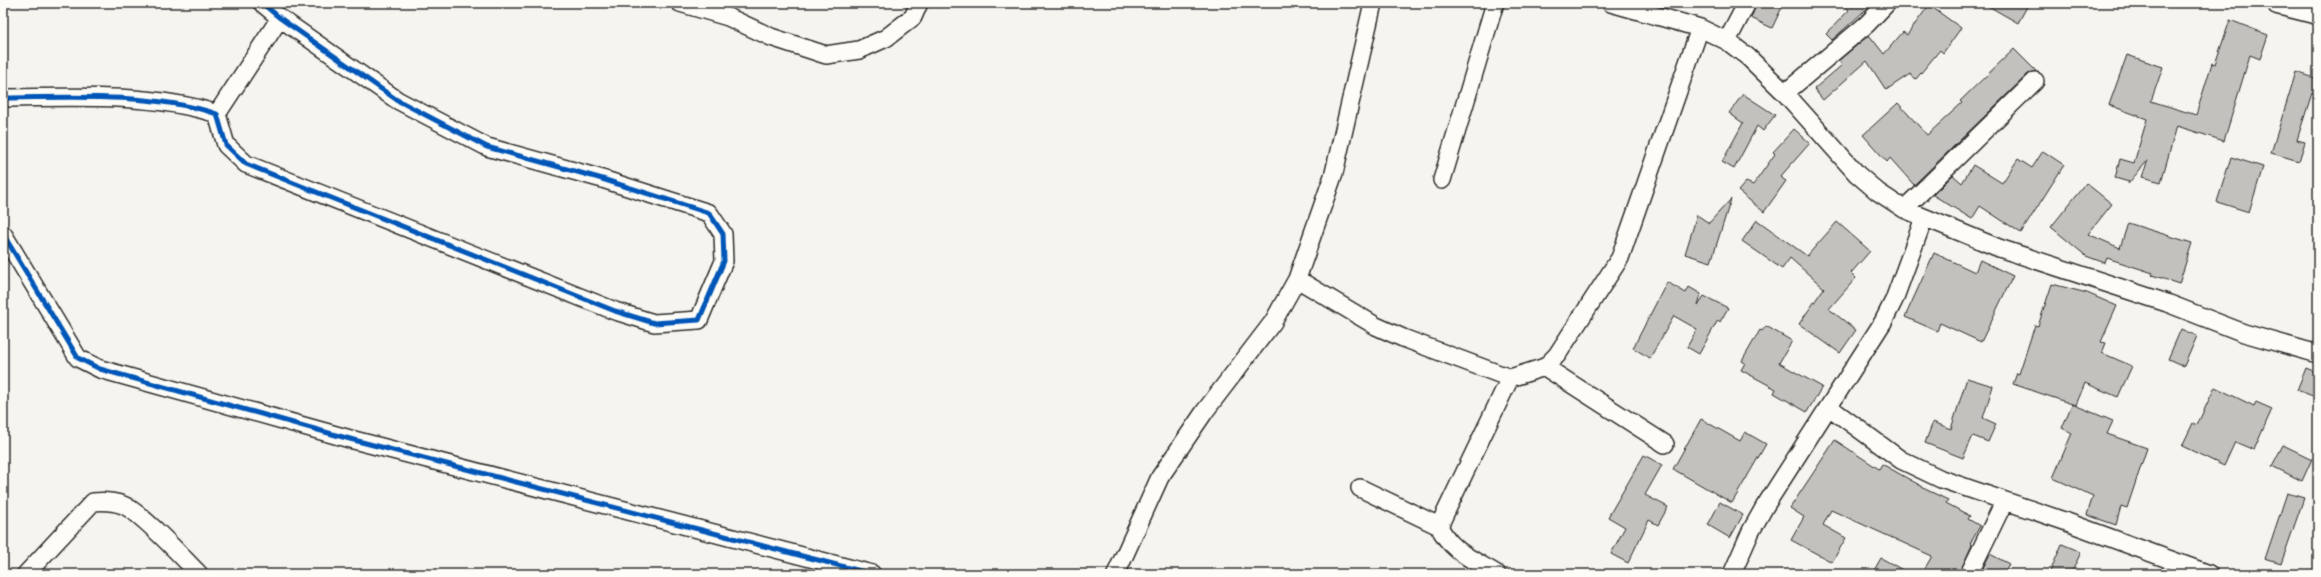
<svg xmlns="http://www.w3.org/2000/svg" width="2321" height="577" font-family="'Balsamiq Sans',sans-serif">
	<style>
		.building { fill: #c2c1be; stroke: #2b2b2b }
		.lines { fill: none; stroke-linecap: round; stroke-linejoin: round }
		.minor-casing { stroke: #2b2b2b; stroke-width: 20 }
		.secondary-casing { stroke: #2b2b2b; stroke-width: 25 }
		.minor { stroke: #fdfcf7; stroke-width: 17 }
		.secondary { stroke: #fdfcf7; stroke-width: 22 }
		.cycleway-casing { stroke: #fdfcf7; stroke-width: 8 }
		.cycleway { stroke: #0057b8; stroke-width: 5 }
	</style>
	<rect width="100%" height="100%" fill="#f5f4ef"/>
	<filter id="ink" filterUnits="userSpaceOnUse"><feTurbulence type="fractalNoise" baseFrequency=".025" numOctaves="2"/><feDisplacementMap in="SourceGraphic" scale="8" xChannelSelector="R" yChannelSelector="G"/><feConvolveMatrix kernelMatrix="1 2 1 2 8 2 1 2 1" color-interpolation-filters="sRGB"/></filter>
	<g filter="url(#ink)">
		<path class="building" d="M1757,3H1784L1772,28L1751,18Z
			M1841,3H1873L1832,40L1826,34L1849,10Z
			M1983,3H2029L2018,23Z
			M1929,5L1961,28L1943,53L1940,50L1916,79L1910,74L1886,90L1867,61L1823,100L1814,89L1842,65L1838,61L1869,35L1884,54L1903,32L1907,35Z
			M2230,20L2268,35L2260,59L2250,55L2224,141L2177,126L2161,182L2142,177L2148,160L2128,184L2129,182L2115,178L2120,159L2134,163L2147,119L2109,105L2127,55L2163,67L2151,101L2196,115L2212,63L2215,64Z
			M2014,49L2036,71L2028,74L1914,185L1890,158L1887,162L1863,135L1898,103L1927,135L1962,103L1960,101Z
			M2296,72L2318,79V95L2312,93L2297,140L2305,142L2299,161L2271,153Z
			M1743,94L1775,115L1763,131L1757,126L1734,169L1722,162L1743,123L1729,113Z
			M1794,129L1810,143L1780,177L1786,181L1764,212L1738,191L1746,182L1753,185L1775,154L1773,152Z
			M2043,151L2064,165L2021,233L1980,206L1972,219L1933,195L1953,175L1962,183L1973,165L2002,183L2018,159L2032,168Z
			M2231,157L2263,167L2249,212L2217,202Z
			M2086,183L2112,204L2088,234L2120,248L2128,223L2192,243L2179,284L2152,275L2153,273L2107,258L2105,263L2086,256L2051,227Z
			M1731,199L1711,262L1685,254L1697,215L1709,223Z
			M1757,220L1807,256L1837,222L1870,251L1851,273L1856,278L1829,309L1856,330L1840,353L1799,324L1824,288L1790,258L1782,269L1742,241Z
			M1934,253L1975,272L1980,260L2013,276L1981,342L1940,323L1937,331L1905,317Z
			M1667,282L1686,293L1689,287L1701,294L1698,305L1704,296L1728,308L1720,322L1718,320L1699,354L1687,347L1697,329L1674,316L1650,358L1633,348Z
			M2052,284L2087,293L2117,306L2101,342L2106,343L2102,353L2132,366L2118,397L2085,383L2076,405L2072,404L2113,421L2107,434L2147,448L2127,508L2121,506L2116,525L2087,515L2093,496L2053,478L2072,433L2062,428L2072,404L2013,384L2017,373L2019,374L2035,325L2038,326Z
			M1766,326L1792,341L1779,363L1822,387L1807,412L1774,393L1776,389L1741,370L1745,363L1742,361L1760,330L1762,331Z
			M2181,329L2197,336L2184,366L2168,359Z
			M2306,368L2318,373V398L2297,390Z
			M1967,378L1993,386L1983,418L1996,424L1988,442L1973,436L1963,458L1925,443L1933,422L1951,429Z
			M2215,387L2254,406L2256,402L2272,409L2254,450L2235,442L2224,466L2182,446L2193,423L2197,425Z
			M1701,419L1740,441L1745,432L1766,444L1732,503L1673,469Z
			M1835,440L1879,469L1882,464L1923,487V488L1948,500L1946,503L1970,516L1968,519L1980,526L1970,544L1972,545L1959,574H1931L1924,570L1932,556L1831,510L1823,525L1846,538L1832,562L1791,540L1804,517L1790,508Z
			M2283,445L2312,459L2302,481L2272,466Z
			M1644,455L1662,465L1645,495L1668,507L1658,525L1649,520L1628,563L1611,554L1625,527L1608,517Z
			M2287,493L2304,498L2281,564L2265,559Z
			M1720,502L1743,515L1730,538L1708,525Z
			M2062,544L2081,552L2071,574H2049Z
			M1990,554L2009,564L2003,574H1980Z
			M1881,558L1910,574H1872Z"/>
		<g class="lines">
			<g class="minor-casing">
				<path id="minor" d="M680,3L728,17L771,37L826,55L859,50L886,38L913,17L919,3
					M1611,3L1700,28L1727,41L1748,57L1785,93L1857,174L1878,192L1904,209L1999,248L2167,303L2244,333L2318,354
					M1727,41L1747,3
					M1785,93L1867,24L1887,3
					M3,98C70,97 154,93 217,114L226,145L246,164L615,311L654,323L699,320L724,261L723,234L709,213L599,178L487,147L397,100L280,18L262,3
					M217,114L280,18
					M1442,180L1495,3
					M1904,209L2035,81
					M3,234L78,358L100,369L350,439L872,574
					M1297,279L1376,326L1403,338L1510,378
					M1545,367L1665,444
					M1829,407L1901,460L1941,479L2067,522L2209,574
					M1360,488L1439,526
					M26,574L93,502C104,501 112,501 123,505C141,512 183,558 199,574
					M1116,574L1160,477L1205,411L1273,322L1297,279L1334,173L1373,3
					M1497,574C1474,560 1451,552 1439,526L1510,378L1545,367L1557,355L1620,258L1700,28
					M1732,574L1751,531L1765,506L1883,322L1894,300L1924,218
					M1969,574L2004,502"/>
			</g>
			<g class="secondary-casing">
				<path id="secondary" d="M2278,3L2318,13"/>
			</g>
			<use href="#minor" class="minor"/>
			<use href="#secondary" class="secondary"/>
			<g class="cycleway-casing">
				<path id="cycleway" d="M3,98C70,97 154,93 217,114L226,145L246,164L615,311L654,323L699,320L724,261L723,234L709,213L599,178L487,147L397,100L280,18L262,3
					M3,234L78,358L100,369L350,439L872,574"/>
			</g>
			<use href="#cycleway" class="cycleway"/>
		</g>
	</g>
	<rect width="2321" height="577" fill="none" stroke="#fdfcf7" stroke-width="16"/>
	<rect x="8" y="8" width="2305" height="561" fill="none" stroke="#2b2b2b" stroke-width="1.5" filter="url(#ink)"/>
</svg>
